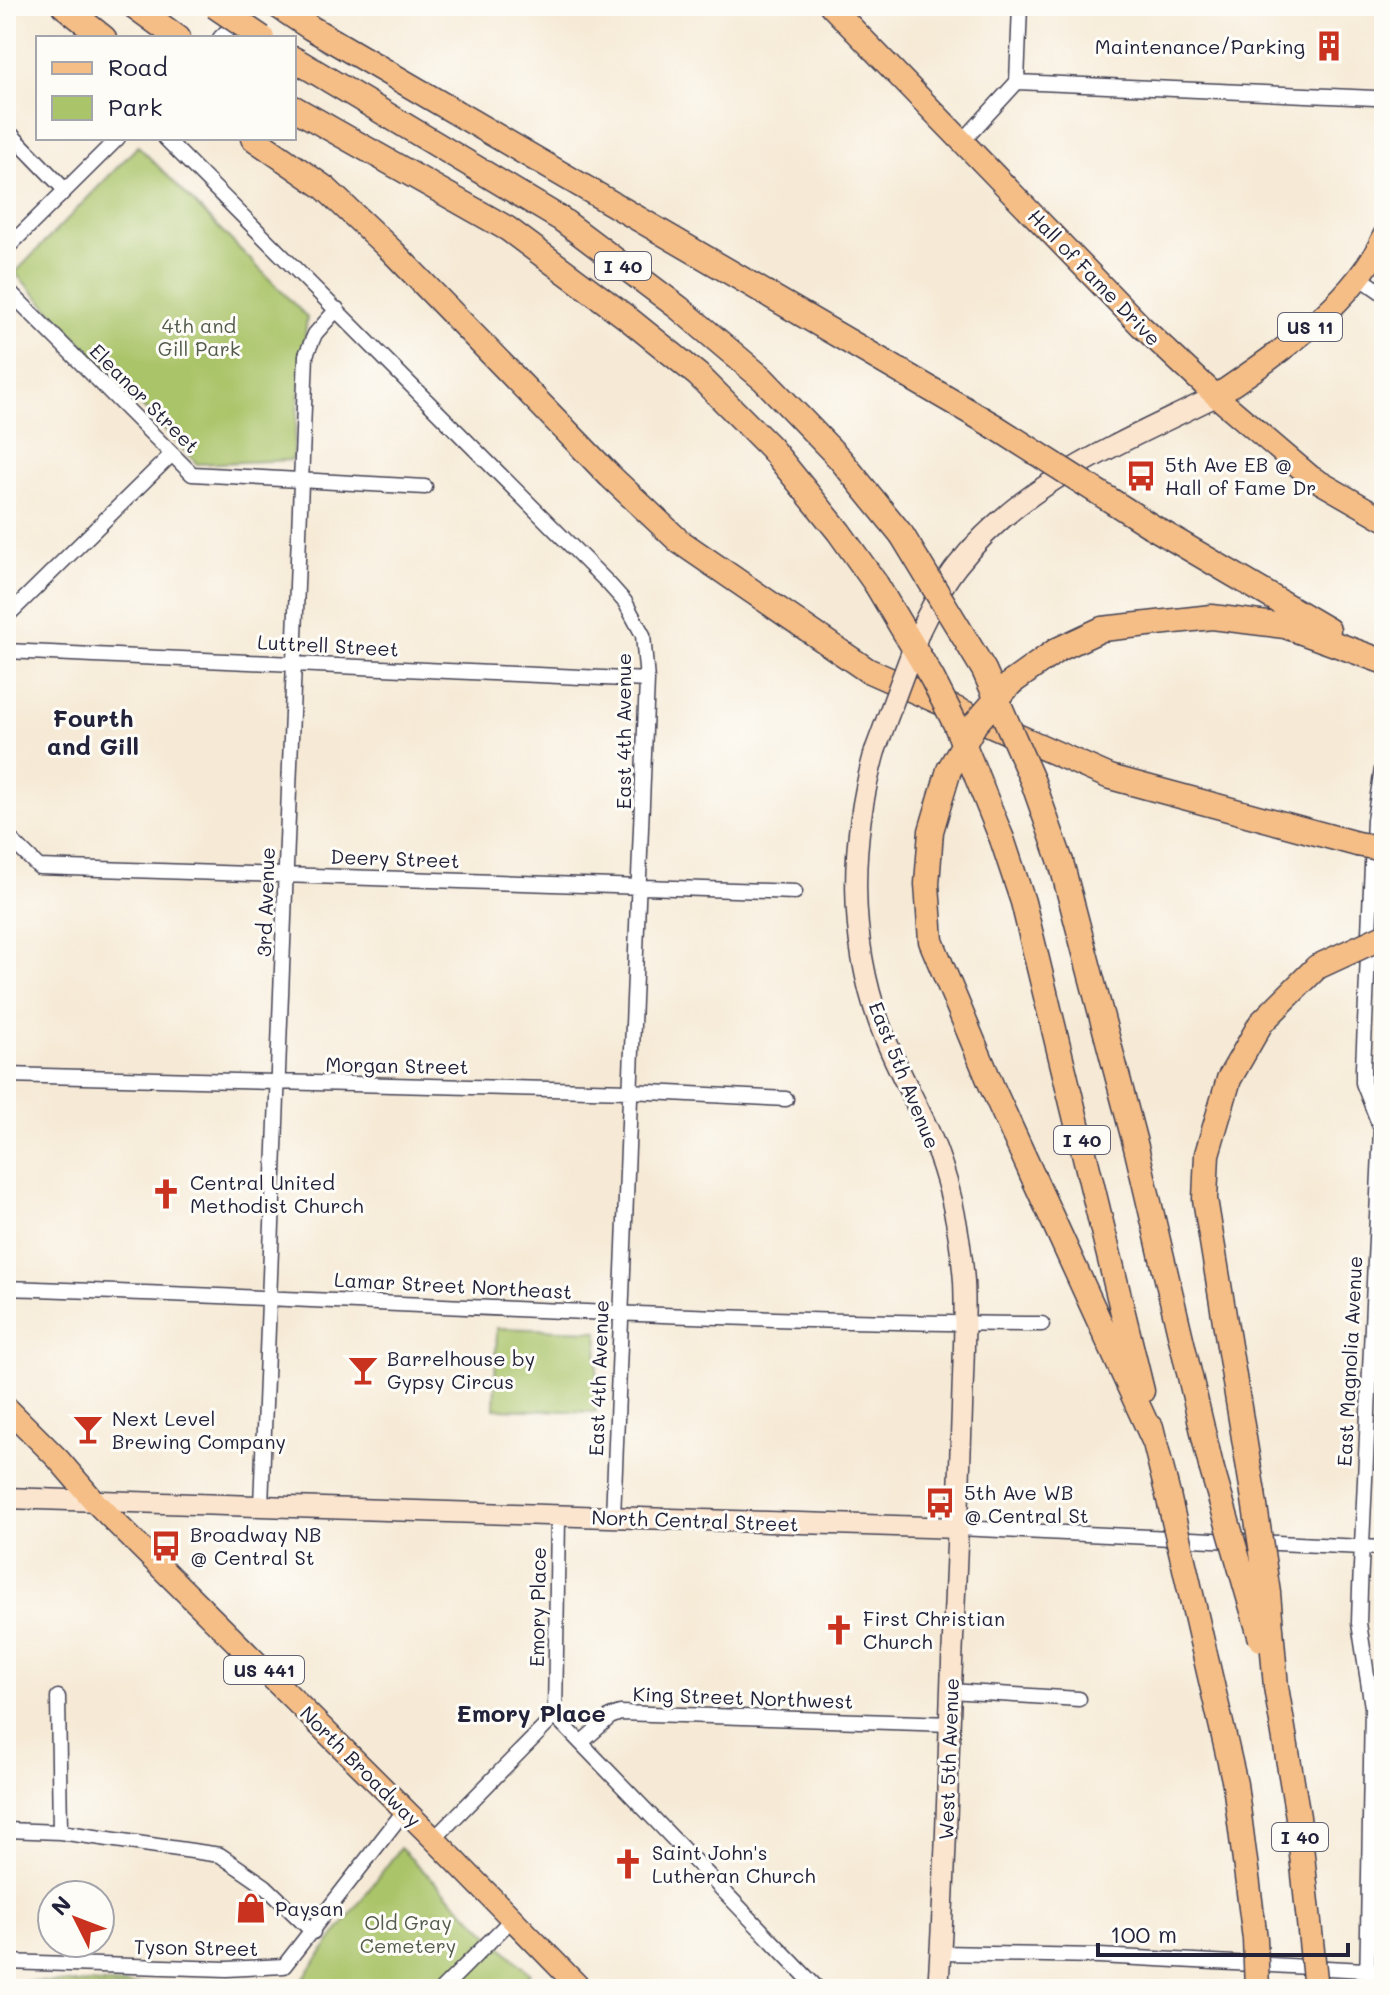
<svg xmlns="http://www.w3.org/2000/svg" width="1390" height="1995" font-family="Mali,sans-serif">
	<style>
		.green { fill: #aac469; stroke: #667352; stroke-width: 2 }
		.lines { fill: none; stroke-linecap: round; stroke-linejoin: round }
		.street-casing { stroke: #424052; stroke-width: 17 }
		.secondary-casing { stroke: #424052; stroke-width: 23 }
		.primary-casing { stroke: #424052; stroke-width: 25 }
		.highway-casing { stroke: #424052; stroke-width: 27 }
		.street { stroke: #fff; stroke-width: 14 }
		.secondary { stroke: #fbe5cf; stroke-width: 20 }
		.primary { stroke: #f6be87; stroke-width: 22 }
		.highway { stroke: #f6be87; stroke-width: 24 }
		.secondary-bridge-casing { stroke: #424052; stroke-width: 23; stroke-linecap: butt }
		.highway-bridge-casing { stroke: #424052; stroke-width: 27; stroke-linecap: butt }
		.secondary-bridge { stroke: #fbe5cf; stroke-width: 20 }
		.highway-bridge { stroke: #f6be87; stroke-width: 24 }
		.labels { text-anchor: middle; dominant-baseline: central; stroke-width: 6; stroke-linejoin: round; paint-order: stroke }
		.shield { fill: #fdfcf7; stroke: #646373; stroke-width: 2 }
		.shield-label { font-size: 18px; font-weight: bold; fill: #22223b }
		.poi-label { font-size: 20px; fill: #22223b; stroke: #fdfcf7; text-anchor: start }
		.street-label { font-size: 20px; fill: #22223b; stroke: #fdfcf7 }
		.park-label { font-size: 20px; fill: #525b4b; stroke: #fdfcf7 }
		.quarter-label { font-size: 24px; font-weight: bold; fill: #22223b; stroke: #fdfcf7 }
	</style>
	<rect width="100%" height="100%" fill="#fdfcf7"/>
	<filter id="ink" filterUnits="userSpaceOnUse"><feTurbulence type="fractalNoise" baseFrequency=".0125" numOctaves="2"/><feDisplacementMap in="SourceGraphic" scale="16" xChannelSelector="R" yChannelSelector="G"/><feConvolveMatrix kernelMatrix="1 2 1 2 8 2 1 2 1" color-interpolation-filters="sRGB"/></filter>
	<filter id="wash" filterUnits="userSpaceOnUse"><feTurbulence type="fractalNoise" baseFrequency=".006" numOctaves="4" result="noise"/><feDisplacementMap in="SourceGraphic" scale="32" xChannelSelector="R" yChannelSelector="G"/><feGaussianBlur stdDeviation="1.8" result="paint"/><feColorMatrix in="noise" values="0 0 0 0 0 0 0 0 0 0 0 0 0 0 0 0 0 1.4 0 .05"/><feComposite in="paint" operator="in"/></filter>
	<g filter="url(#wash)">
		<rect width="100%" height="100%" fill="#f6ead6"/>
		<path class="green" d="M138,146L307,317L292,460L197,464L15,273Z
			M497,1328L598,1331L596,1412L494,1409Z
			M400,1848L530,1974L515,1989H6V1981L280,1989L301,1981Z"/>
	</g>
	<g filter="url(#ink)">
		<g class="lines">
			<g class="street-casing">
				<path id="street" d="M220,38L252,6
					M1017,82L1375,98L1384,96
					M6,129L65,190
					M165,138L608,583L625,602L643,635L647,680L613,1517
					M963,141L1017,82L1020,6
					M6,249L118,138
					M1358,276L1384,294
					M6,288L192,474L425,487
					M6,617L171,455
					M6,651L647,680
					M6,835L39,867L795,892
					M6,1075L630,1091L786,1099
					M1381,1129L1363,1083V1068L1374,820L1384,756
					M6,1288C351,1299 696,1322 1042,1324
					M261,1506L306,355L315,334L337,309
					M958,1528L1384,1548
					M950,1691L1079,1699
					M58,1697L60,1832
					M555,1716L818,1989
					M582,1742L610,1717L620,1713L951,1724
					M6,1830L60,1832L220,1855L265,1886L313,1932
					M434,1839L555,1716L558,1517
					M940,1953L1099,1956L1384,1971
					M6,1962L227,1969L284,1966L405,1810
					M362,1989H371
					M442,1989L512,1919
					M1367,1989L1372,1707L1359,1623L1360,1589L1381,1129L1384,1119"/>
			</g>
			<g class="secondary-casing">
				<path id="secondary" d="M920,630C931,608 942,585 957,566C1023,481 1122,443 1216,396
					M875,751C850,840 848,937 880,1025C893,1062 914,1097 930,1134C950,1180 960,1231 964,1281C966,1323 963,1366 962,1408C960,1477 957,1547 954,1616C948,1740 947,1865 938,1989
					M6,1498L958,1528"/>
			</g>
			<g class="primary-casing">
				<path id="primary" d="M831,6L1141,326L1216,396L1311,477L1384,519
					M1216,396C1275,356 1354,304 1384,236
					M6,1407L58,1459L95,1502L434,1839L581,1989"/>
			</g>
			<g class="highway-casing">
				<path id="highway" d="M64,6L104,38
					M134,6L178,38
					M278,6L311,28L994,426
					M294,59L561,219L679,308L763,379L840,459L902,535
					M294,108L508,229L626,317L698,375L770,447L839,532L876,584
					M253,138L325,188L393,252L610,476L679,541L867,670L1110,777L1357,844
					M1151,526L1328,630
					M1011,683L1057,650L1102,629L1212,617L1285,626L1382,661
					M949,770L931,831L927,884L931,941L992,1087L1155,1443
					M1002,839L1023,902L1142,1391
					M1061,862L1136,1147L1211,1466
					M1151,1427L1168,1495
					M1253,1493L1205,1199L1207,1154L1229,1079L1261,1023L1317,967"/>
			</g>
			<use href="#street" class="street"/>
			<use href="#secondary" class="secondary"/>
			<use href="#primary" class="primary"/>
			<use href="#highway" class="highway"/>
			<g class="secondary-bridge-casing">
				<path id="secondary-bridge" d="M875,751L920,630"/>
			</g>
			<g class="highway-bridge-casing">
				<path id="highway-bridge" d="M215,6L262,38
					M994,426L1151,526
					M902,535L984,670L1033,782L1061,862
					M876,584L932,678L955,723L1002,839
					M949,770L975,724L1011,683
					M1357,844L1384,849
					M1317,967L1384,936
					M1211,1466L1261,1639
					M1253,1493L1268,1593L1276,1687L1298,1817L1316,1989
					M1168,1495L1235,1784L1255,1939L1257,1989"/>
			</g>
			<use href="#secondary-bridge" class="secondary-bridge"/>
			<use href="#highway-bridge" class="highway-bridge"/>
		</g>
	</g>
	<defs>
		<g id="building-bare" transform="scale(2.4)"><path d="M-4-6H4V6H1V3H-1V6H-4ZM-2.5-4.3h1.7v1.8h-1.7ZM.8-4.3h1.7v1.8H.8ZM-2.5-1h1.7V.8h-1.7ZM.8-1h1.7V.8H.8Z" fill="#c8321e" stroke="#fdfcf7" stroke-width="2.5" paint-order="stroke"/></g>
		<g id="bus-bare" transform="scale(2.4)"><path d="M-5-6H5V4H4V6H2V4H-2V6H-4V4H-5ZM-3.5-4V0h7V-4ZM-3.5 1.2v1.5H-2V1.2ZM2 1.2v1.5H3.5V1.2Z" fill="#c8321e" stroke="#fdfcf7" stroke-width="2.5" paint-order="stroke"/></g>
		<g id="church-bare" transform="scale(2.4)"><path d="M-1.2-6h2.4v3.5h3.3v2.4h-3.3V6h-2.4V-.1h-3.3v-2.4h3.3Z" fill="#c8321e" stroke="#fdfcf7" stroke-width="2.5" paint-order="stroke"/></g>
		<g id="bar-bare" transform="scale(2.4)"><path d="M-6-5H6L.8 .8V4.5H3.5V6h-7V4.5H-.8V.8Z" fill="#c8321e" stroke="#fdfcf7" stroke-width="2.5" paint-order="stroke"/></g>
		<g id="shop-bare" transform="scale(2.4)"><path d="M-5-2.5h2.3a2.7 3.5 0 0 1 5.4 0H5L5.5 6h-11ZM-1.5-2.5h3a1.5 2.3 0 0 0-3 0Z" fill="#c8321e" stroke="#fdfcf7" stroke-width="2.5" paint-order="stroke"/></g>
	</defs>
	<g fill-rule="evenodd">
		<use href="#building-bare" x="1329" y="46"/>
		<use href="#bus-bare" x="1141" y="476"/>
		<use href="#church-bare" x="166" y="1194"/>
		<use href="#bar-bare" x="363" y="1370"/>
		<use href="#bar-bare" x="88" y="1429"/>
		<use href="#bus-bare" x="940" y="1503"/>
		<use href="#bus-bare" x="166" y="1546"/>
		<use href="#church-bare" x="839" y="1630"/>
		<use href="#church-bare" x="628" y="1864"/>
		<use href="#shop-bare" x="251" y="1908"/>
	</g>
	<g class="labels">
		<g class="shield">
			<rect x="595" y="252" width="56" height="28" rx="6"/>
			<rect x="1278" y="313" width="64" height="28" rx="6"/>
			<rect x="1054" y="1126" width="56" height="28" rx="6"/>
			<rect x="224" y="1656" width="80" height="28" rx="6"/>
			<rect x="1272" y="1823" width="56" height="28" rx="6"/>
		</g>
		<g class="shield-label">
			<text x="623" y="266">I 40</text>
			<text x="1310" y="327">US 11</text>
			<text x="1082" y="1140">I 40</text>
			<text x="264" y="1670">US 441</text>
			<text x="1300" y="1837">I 40</text>
		</g>
		<g class="poi-label">
			<text x="1305" y="46" text-anchor="end">Maintenance/Parking</text>
			<text x="1165" y="464">5th Ave EB @<tspan x="1165" dy="23">Hall of Fame Dr</tspan></text>
			<text x="190" y="1182">Central United<tspan x="190" dy="23">Methodist Church</tspan></text>
			<text x="387" y="1358">Barrelhouse by<tspan x="387" dy="23">Gypsy Circus</tspan></text>
			<text x="112" y="1418">Next Level<tspan x="112" dy="23">Brewing Company</tspan></text>
			<text x="964" y="1492">5th Ave WB<tspan x="964" dy="23">@ Central St</tspan></text>
			<text x="190" y="1534">Broadway NB<tspan x="190" dy="23">@ Central St</tspan></text>
			<text x="863" y="1618">First Christian<tspan x="863" dy="23">Church</tspan></text>
			<text x="652" y="1852">Saint John's<tspan x="652" dy="23">Lutheran Church</tspan></text>
			<text x="275" y="1908">Paysan</text>
		</g>
		<g class="street-label">
			<text transform="translate(1095 277) rotate(46)">Hall of Fame Drive</text>
			<text transform="translate(145 398) rotate(45)">Eleanor Street</text>
			<text transform="translate(328 645) rotate(3)">Luttrell Street</text>
			<text transform="translate(623 731) rotate(-90)">East 4th Avenue</text>
			<text transform="translate(395 858) rotate(2)">Deery Street</text>
			<text transform="translate(265 902) rotate(-88)">3rd Avenue</text>
			<text transform="translate(397 1065) rotate(1)">Morgan Street</text>
			<text transform="translate(905 1075) rotate(68)">East 5th Avenue</text>
			<text transform="translate(453 1285) rotate(3)">Lamar Street Northeast</text>
			<text transform="translate(1349 1361) rotate(-87)">East Magnolia Avenue</text>
			<text transform="translate(598 1378) rotate(-88)">East 4th Avenue</text>
			<text transform="translate(695 1520) rotate(2)">North Central Street</text>
			<text transform="translate(537 1607) rotate(-89)">Emory Place</text>
			<text transform="translate(743 1697) rotate(2)">King Street Northwest</text>
			<text transform="translate(948 1759) rotate(-88)">West 5th Avenue</text>
			<text transform="translate(361 1766) rotate(45)">North Broadway</text>
			<text transform="translate(196 1947) rotate(1)">Tyson Street</text>
		</g>
		<g class="park-label">
			<text x="199" y="325">4th and<tspan x="199" dy="23">Gill Park</tspan></text>
			<text x="408" y="1922">Old Gray<tspan x="408" dy="23">Cemetery</tspan></text>
		</g>
		<g class="quarter-label">
			<text x="93" y="717">Fourth<tspan x="93" dy="28">and Gill</tspan></text>
			<text x="531" y="1712">Emory Place</text>
		</g>
	</g>
	<rect width="1390" height="1995" fill="none" stroke="#fdfcf7" stroke-width="32"/>
	<rect x="36" y="36" width="260" height="104" fill="#fdfcf7" stroke="#a5a5ac" stroke-width="2"/>
	<rect x="52" y="62" width="40" height="12" fill="#f6be87" stroke="#a5a5ac" stroke-width="2"/>
	<text x="108" y="76" font-size="24" fill="#22223b">Road</text>
	<rect x="52" y="96" width="40" height="24" fill="#aac469" stroke="#a5a5ac" stroke-width="2"/>
	<text x="108" y="116" font-size="24" fill="#22223b">Park</text>
	<g transform="translate(76 1919) rotate(312)"><circle r="38" fill="#fdfcf7" stroke="#a5a5ac" stroke-width="2"/>
	<path d="M0-6L14 30L0 20L-14 30Z" fill="#c8321e"/>
	<text y="-12" font-size="22" font-weight="bold" text-anchor="middle" fill="#22223b">N</text>
	</g>
	<path d="M1098 1943v12h250v-12" fill="none" stroke="#22223b" stroke-width="4"/>
	<text x="1110" y="1943" font-size="24" fill="#22223b" stroke="#fdfcf7" stroke-width="6" paint-order="stroke">100 m</text>
</svg>
